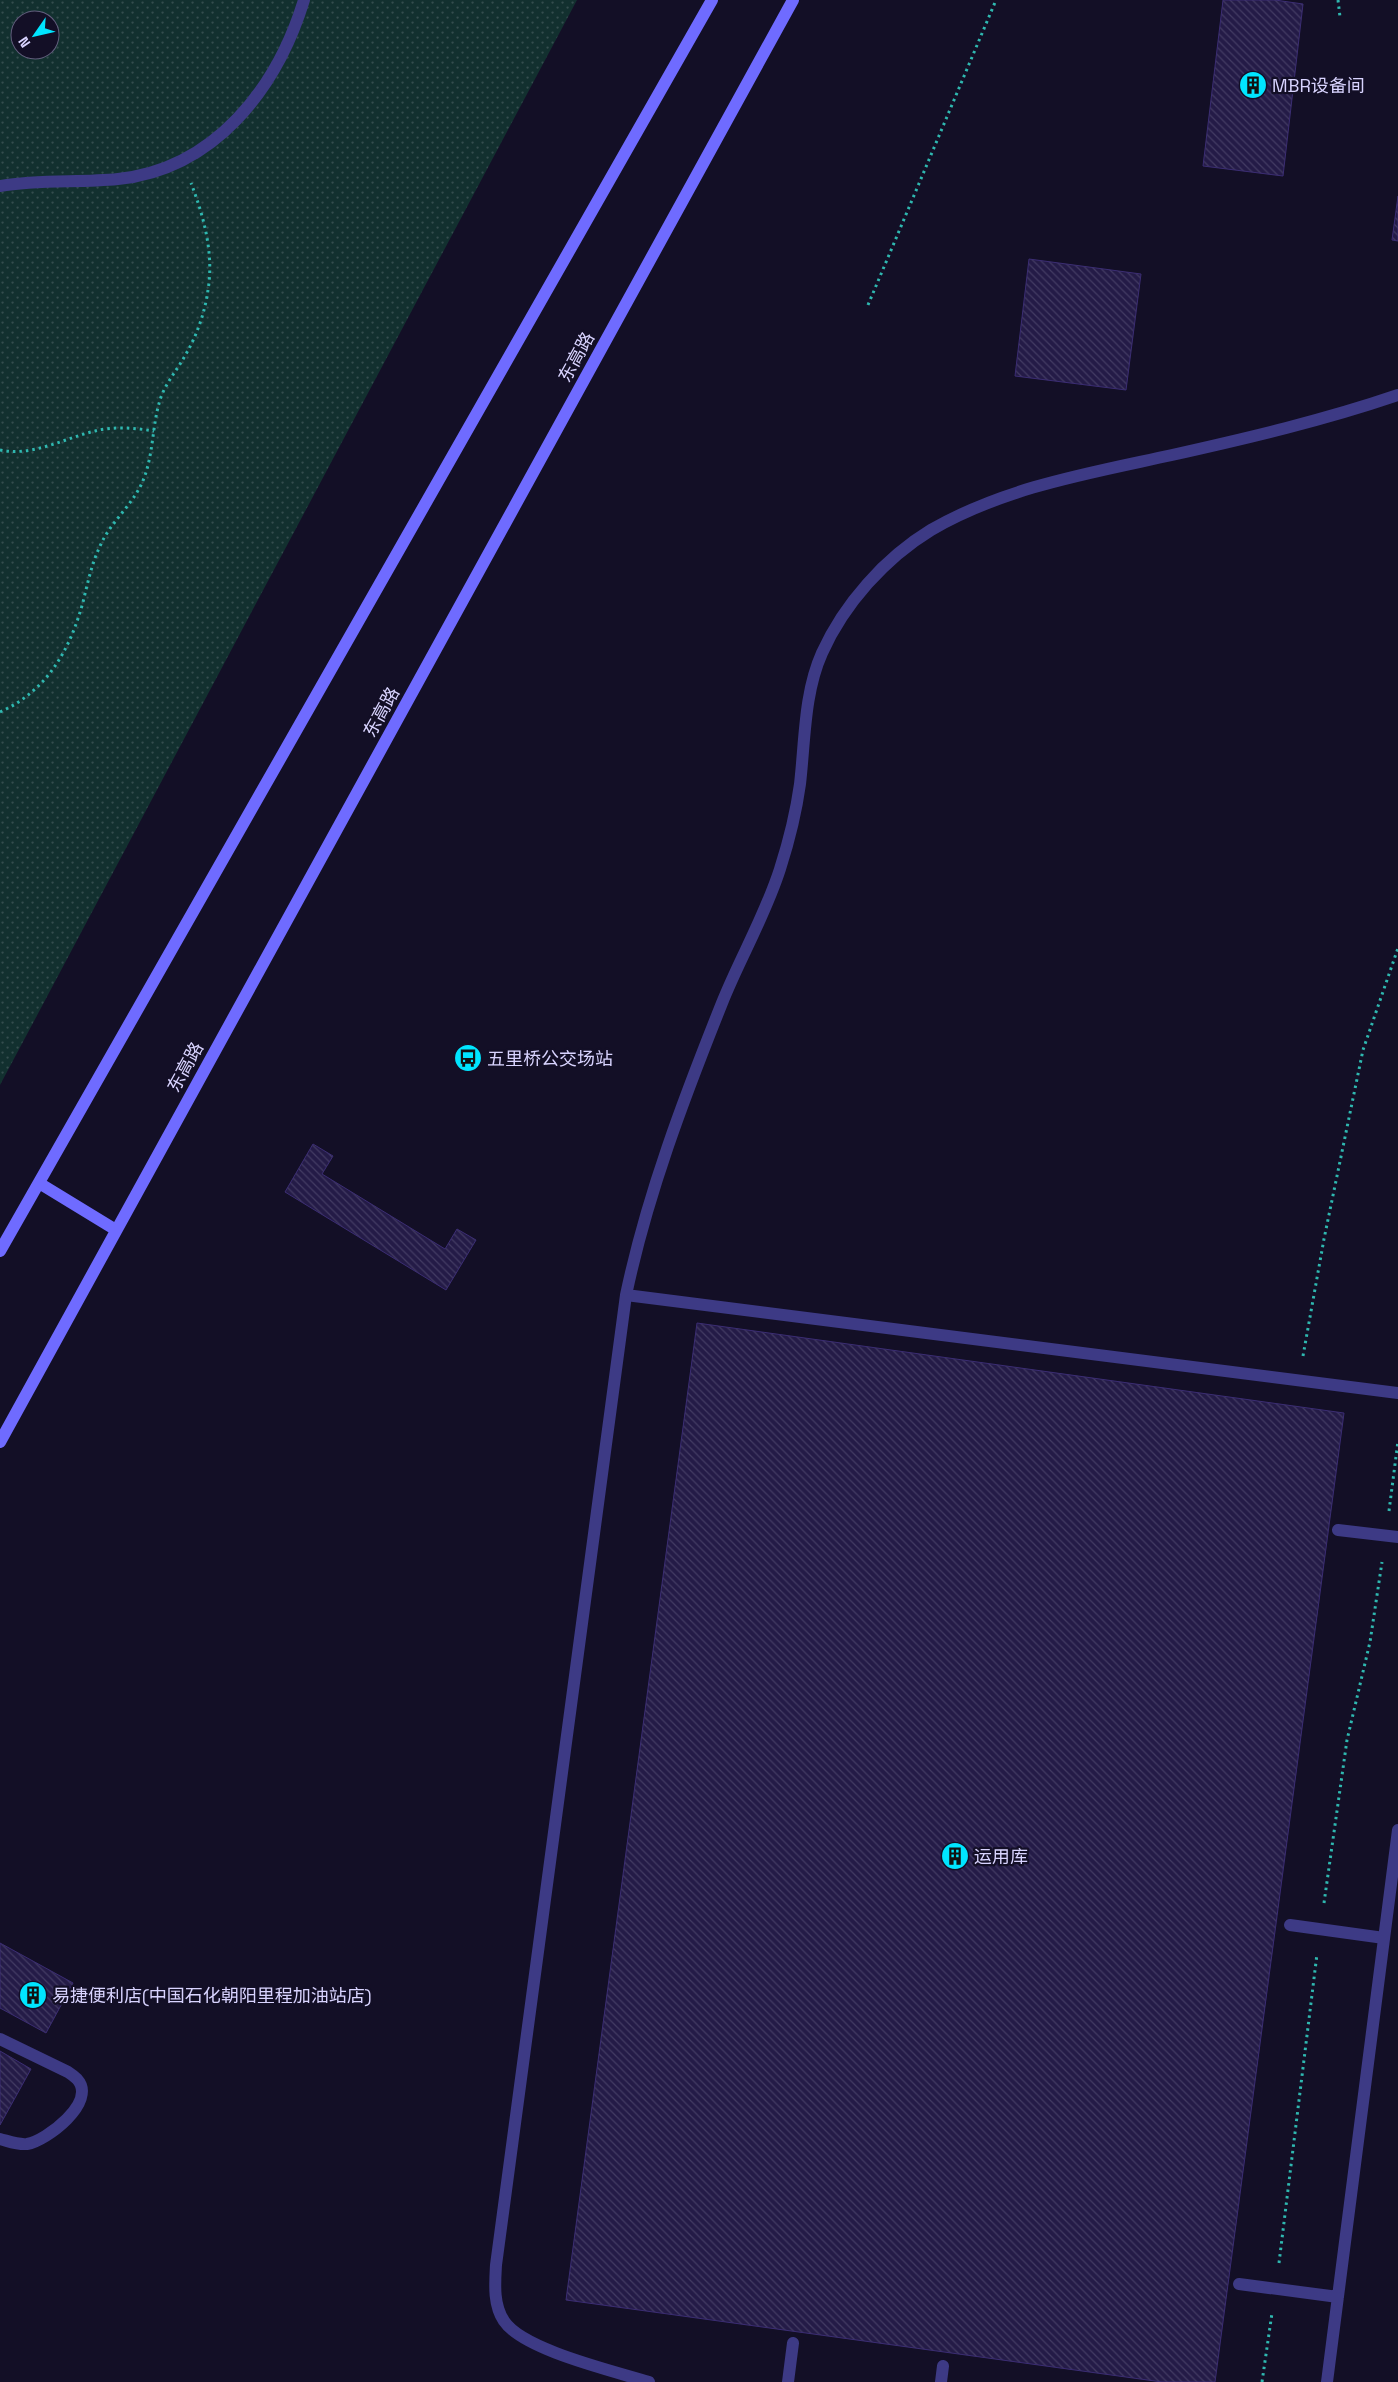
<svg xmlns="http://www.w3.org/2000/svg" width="1398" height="2382" font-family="'Space Grotesk','Noto Sans SC',sans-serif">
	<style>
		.park { fill: url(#park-dots); fill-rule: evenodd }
		.building { fill: url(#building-back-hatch); stroke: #3b2d73 }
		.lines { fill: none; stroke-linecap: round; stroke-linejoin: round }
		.path { stroke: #2fb8b0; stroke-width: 3; stroke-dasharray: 2.5 4; stroke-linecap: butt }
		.lane { stroke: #3d3a85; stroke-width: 12 }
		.secondary { stroke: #6f6bff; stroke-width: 12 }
		.labels { text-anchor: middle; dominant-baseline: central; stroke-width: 4.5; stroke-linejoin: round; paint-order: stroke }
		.poi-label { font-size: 18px; fill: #d9d4ff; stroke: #130f26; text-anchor: start }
		.street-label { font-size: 18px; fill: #d9d4ff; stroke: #130f26 }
	</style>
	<defs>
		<pattern id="park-dots" width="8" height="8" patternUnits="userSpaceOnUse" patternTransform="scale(1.25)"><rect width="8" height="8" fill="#12302f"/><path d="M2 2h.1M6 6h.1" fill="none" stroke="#344d4e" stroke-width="1.8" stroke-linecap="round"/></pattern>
		<pattern id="building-back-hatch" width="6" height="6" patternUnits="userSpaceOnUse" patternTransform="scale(1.25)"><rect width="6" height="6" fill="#241b47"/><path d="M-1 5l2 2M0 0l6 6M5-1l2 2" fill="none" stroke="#433b63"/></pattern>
	</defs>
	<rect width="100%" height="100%" fill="#130f26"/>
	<path class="park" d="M0,0H577L0,1085ZM20,20H50V50H20Z"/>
	<path class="building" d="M1223,0H1275L1303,4L1283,176L1203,166Z
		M1398,196V241L1392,240Z
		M1029,259L1141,274L1126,390L1015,376Z
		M313,1144L333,1156L322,1174L445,1249L457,1229L476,1240L446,1290L285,1192Z
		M697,1323L1344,1413L1215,2382H1162L566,2300Z
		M0,1943L73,1983L46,2033L0,2008Z
		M0,2051L31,2069L0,2125Z"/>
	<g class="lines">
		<path class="path" d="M1338,0L1340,17
			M868,305L996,0
			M0,450C32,457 65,438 95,431C113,426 135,428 154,431
			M0,712C47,691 70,650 83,602C88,582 92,562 101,544C112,520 135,503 144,478C154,452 152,423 161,397C167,381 178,369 186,354C197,335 205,312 208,290C214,254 204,217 191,183
			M1303,1356L1324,1239L1363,1050L1398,948
			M1389,1511L1398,1441
			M1324,1903L1347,1740L1370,1642L1382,1562
			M1279,2263L1317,1954
			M1262,2382L1272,2313"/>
		<path class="lane" d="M0,186C39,179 79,183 118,179C215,169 277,88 304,0
			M626,1295L1398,1393
			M1338,1530L1398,1537
			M1290,1925L1384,1938
			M0,2039L68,2072C71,2074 75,2077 77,2079C98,2102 46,2141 27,2144C18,2145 8,2141 0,2139
			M1239,2284L1338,2297
			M649,2382C614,2371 523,2350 504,2321C493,2305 495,2283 496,2265L626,1295C647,1195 684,1098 722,1003C740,958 765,916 780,869C789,841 796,813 800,784C805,741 804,693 822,653C844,604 885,558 931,530C1005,487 1090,473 1172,455C1248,438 1325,420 1398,395
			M788,2382L793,2343
			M941,2382L943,2366
			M1327,2382L1398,1830"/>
		<path class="secondary" d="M39,1183L116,1230
			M0,1251L712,0
			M0,1442L793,0"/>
	</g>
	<defs>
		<g id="building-disc" transform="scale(1.4375)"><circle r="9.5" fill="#00e5ff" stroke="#130f26"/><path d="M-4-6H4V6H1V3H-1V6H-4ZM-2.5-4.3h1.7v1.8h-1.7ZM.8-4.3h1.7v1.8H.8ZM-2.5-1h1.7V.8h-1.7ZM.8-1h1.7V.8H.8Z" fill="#111"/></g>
		<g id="bus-disc" transform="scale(1.4375)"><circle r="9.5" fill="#00e5ff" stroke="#130f26"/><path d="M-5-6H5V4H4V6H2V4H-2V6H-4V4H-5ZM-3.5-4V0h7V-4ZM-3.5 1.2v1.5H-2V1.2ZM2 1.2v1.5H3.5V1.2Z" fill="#111"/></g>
	</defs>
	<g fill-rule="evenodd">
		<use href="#building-disc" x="1253" y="85"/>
		<use href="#bus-disc" x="468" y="1058"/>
		<use href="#building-disc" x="955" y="1856"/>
		<use href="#building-disc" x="33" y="1995"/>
	</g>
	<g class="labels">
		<g class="poi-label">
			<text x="1272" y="85">MBR设备间</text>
			<text x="487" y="1058">五里桥公交场站</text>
			<text x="974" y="1856">运用库</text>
			<text x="52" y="1995">易捷便利店(中国石化朝阳里程加油站店)</text>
		</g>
		<g class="street-label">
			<text transform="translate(576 357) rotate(-61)">东高路</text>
			<text transform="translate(381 712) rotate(-61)">东高路</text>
			<text transform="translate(185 1067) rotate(-61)">东高路</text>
		</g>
	</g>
	<g transform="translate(35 35) rotate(236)"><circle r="24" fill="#130f26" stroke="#625e7d"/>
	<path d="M0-4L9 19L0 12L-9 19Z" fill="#00e5ff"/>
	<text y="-8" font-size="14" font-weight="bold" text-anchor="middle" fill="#d9d4ff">N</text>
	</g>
</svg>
